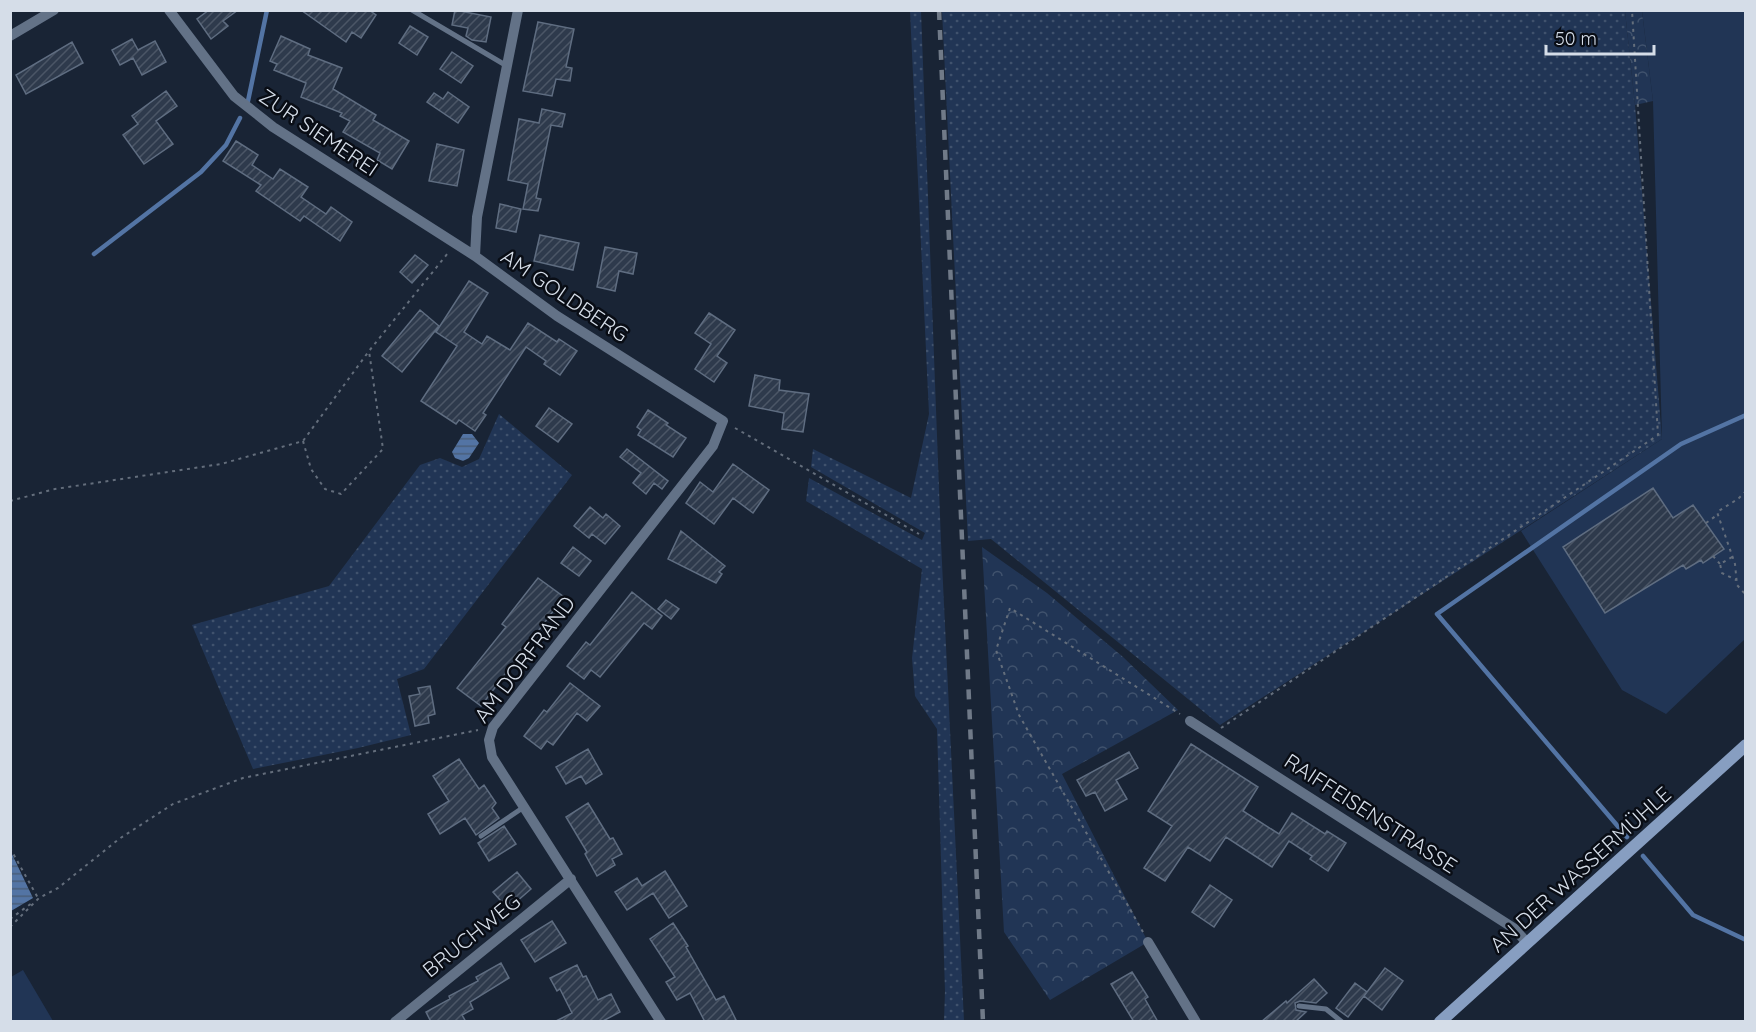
<svg xmlns="http://www.w3.org/2000/svg" width="1756" height="1032" font-family="Quicksand,sans-serif">
	<style>
		.grass { fill: url(#grass-dots) }
		.forest { fill: url(#forest-crowns) }
		.garden { fill: #213555 }
		.water { fill: url(#water-rules) }
		.lines { fill: none; stroke-linecap: round; stroke-linejoin: round }
		.stream { stroke: #5374a4; stroke-width: 4.5 }
		.building { fill: url(#building-hatch); stroke: #5f6d81; stroke-width: 1.5 }
		.path { stroke: #646e7c; stroke-width: 2; stroke-dasharray: 3 4.5; stroke-linecap: butt }
		.lane { stroke: #637287; stroke-width: 5 }
		.street { stroke: #637287; stroke-width: 10 }
		.secondary { stroke: #879ec1; stroke-width: 12 }
		.rail { stroke: #707a88; stroke-width: 4.5; stroke-dasharray: 10 10; stroke-linecap: butt }
		.labels { text-anchor: middle; dominant-baseline: central; stroke-width: 5; stroke-linejoin: round; paint-order: stroke }
		.street-label { font-size: 21px; fill: #d5dde8; stroke: #090d15 }
	</style>
	<defs>
		<pattern id="grass-dots" width="8" height="8" patternUnits="userSpaceOnUse" patternTransform="scale(1.5)"><rect width="8" height="8" fill="#213555"/><path d="M2 2h.1M6 6h.1" fill="none" stroke="#40526d" stroke-width="1.8" stroke-linecap="round"/></pattern>
		<pattern id="forest-crowns" width="20" height="18" patternUnits="userSpaceOnUse" patternTransform="scale(1.5)"><rect width="20" height="18" fill="#213555"/><path d="M2 6a3 3 0 1 1 6 0M12 15a3 3 0 1 1 6 0" fill="none" stroke="#40526d"/></pattern>
		<pattern id="water-rules" width="6" height="5" patternUnits="userSpaceOnUse" patternTransform="scale(1.5)"><rect width="6" height="5" fill="#5374a4"/><path d="M0 2.5h6" fill="none" stroke="#4a5e7a"/></pattern>
		<pattern id="building-hatch" width="6" height="6" patternUnits="userSpaceOnUse" patternTransform="scale(1.5)"><rect width="6" height="6" fill="#2e3a4c"/><path d="M-1 1l2-2M0 6l6-6M5 7l2-2" fill="none" stroke="#4b5666"/></pattern>
	</defs>
	<rect width="100%" height="100%" fill="#192435"/>
	<path class="grass" d="M910,11H921L941,542L964,1021H944L945,991L937,729L915,696L912,658L922,569L806,501L809,478L922,540L925,533L811,467L813,449L911,498L929,414Z
		M942,11H1625L1635,105L1662,439L1220,725L991,539L968,541Z
		M499,414L572,475L424,669L397,679L411,735L358,748L253,769L192,625L329,586L420,465L440,458L462,467L479,459Z"/>
	<path class="forest" d="M1625,11H1642L1653,101L1635,105Z
		M982,547L1047,593L1123,657L1178,710L1062,774L1148,942L1050,1000L1004,932Z"/>
	<path class="garden" d="M1642,11H1745V639L1666,714L1622,690L1521,531L1662,439L1653,101Z
		M23,970L53,1021H11V977Z"/>
	<path class="water" d="M463,434H472L479,443L469,458L463,461L455,458L452,452Z
		M11,852L33,898L11,911H10Z"/>
	<g class="lines">
		<path class="stream" d="M248,101L267,10
			M94,254L201,172L226,145L240,118
			M1627,837L1437,614L1681,444L1746,415
			M1643,856L1693,915L1746,940"/>
	</g>
	<path class="building" d="M209,10H238L223,21L228,26L211,39L197,19Z
		M301,10H369L376,15L361,38L352,32L346,42Z
		M455,10L491,17L486,42L472,40L466,36L468,28L452,25Z
		M538,22L574,29L566,67L572,68L570,81L556,79L552,96L523,91Z
		M410,26L428,37L417,55L399,43Z
		M281,36L310,49L308,55L342,68L333,89L376,115L373,120L409,141L392,169L377,160L380,153L343,132L350,121L340,116L342,113L301,97L306,83L274,70L277,64L270,61Z
		M132,39L138,50L155,41L166,62L142,75L133,58L120,65L112,50Z
		M72,42L83,63L26,94L16,75Z
		M452,52L473,66L461,83L440,69Z
		M166,91L177,106L156,121L173,144L144,164L123,135L138,124L132,116Z
		M448,92L469,107L458,123L427,102L434,93L443,99Z
		M542,109L565,114L562,127L551,125L536,198L541,199L538,211L523,209L528,184L508,180L519,119L539,123Z
		M236,141L258,155L252,165L273,179L280,169L308,187L301,197L326,214L331,207L352,222L340,241L304,216L300,221L256,191L261,185L223,161Z
		M437,144L464,150L457,186L429,181Z
		M500,204L521,209L516,232L496,228Z
		M540,235L579,243L573,270L534,261Z
		M605,247L637,253L633,274L619,271L615,291L597,287Z
		M415,255L428,265L412,283L400,272Z
		M469,281L488,293L464,332L482,344L487,336L510,350L528,323L557,342L559,339L577,351L560,375L544,364L546,361L526,347L483,413L486,415L475,431L459,420L456,424L421,401L457,346L436,332Z
		M420,310L439,326L402,372L382,356Z
		M709,313L735,330L717,356L727,363L714,382L695,369L711,344L695,333Z
		M755,375L780,380L779,390L809,394L803,432L782,429L784,413L749,406Z
		M549,408L572,424L558,442L536,426Z
		M648,410L668,423L666,425L686,438L673,457L638,435L641,430L637,427Z
		M627,449L668,481L662,489L654,483L646,494L633,483L641,473L620,457Z
		M733,464L769,490L753,513L733,498L714,524L686,503L700,482L713,492Z
		M1653,488L1673,518L1693,505L1724,549L1703,563L1701,560L1686,569L1683,565L1605,613L1563,547Z
		M590,507L603,518L606,514L620,526L605,544L592,534L589,538L574,526Z
		M681,531L725,566L719,572L722,574L716,583L668,559Z
		M573,547L591,561L579,576L561,563Z
		M538,578L564,597L481,706L457,688L506,627L502,624Z
		M632,592L662,616L652,629L644,623L600,677L591,670L584,679L567,666L586,642L590,645Z
		M666,600L679,609L671,619L658,609Z
		M570,683L600,706L587,721L577,713L553,745L547,741L541,749L524,736L544,710L547,712Z
		M430,686L435,714L428,716L429,723L415,726L409,696L420,694L418,688Z
		M1191,744L1258,787L1243,811L1279,834L1292,813L1325,834L1327,831L1346,843L1328,871L1310,859L1312,856L1289,841L1272,867L1226,837L1210,861L1188,847L1165,881L1144,868L1172,826L1148,811Z
		M588,749L602,774L586,784L581,776L566,784L556,767Z
		M1129,752L1138,768L1116,780L1127,799L1105,811L1095,792L1086,796L1077,780Z
		M459,759L479,789L484,785L496,803L492,808L499,818L476,835L465,818L440,834L428,814L449,801L433,776Z
		M588,803L610,839L613,838L622,854L612,859L615,865L597,876L585,854L587,852L566,817Z
		M504,826L516,844L489,861L478,843Z
		M665,871L687,906L669,918L653,893L627,910L615,892L637,878L642,886Z
		M517,872L531,889L508,909L493,892Z
		M1210,885L1232,900L1214,927L1192,912Z
		M552,921L566,943L535,962L521,940Z
		M673,923L688,946L686,947L716,1000L724,996L737,1022H705L690,993L677,1000L666,982L675,977L650,939Z
		M501,963L509,978L470,1002L473,1009L462,1015L466,1022H431L426,1012L450,999L449,996L478,981L476,977Z
		M577,965L583,977L586,976L598,1000L611,994L620,1012L601,1022H554L572,1013L560,989L557,991L550,978Z
		M1385,968L1403,981L1382,1010L1364,996Z
		M1132,972L1148,997L1145,999L1158,1022H1134L1111,984Z
		M1314,979L1327,993L1316,1003L1300,1001L1295,1003L1296,1010L1306,1012L1295,1022H1261L1286,1001L1287,1003Z
		M1355,983L1367,992L1348,1017L1336,1008Z"/>
	<g class="lines">
		<path class="path" d="M735,428L919,534
			M303,441L311,469L325,489L341,494L383,449L369,351
			M1746,491L1738,499L1717,512L1735,564L1737,585L1746,595
			M10,501L55,489L221,464L303,441L369,351L448,253
			M1706,523L1717,515
			M1713,556L1720,564
			M1732,557L1720,564L1722,573L1736,580
			M1221,728L1658,435L1632,10
			M10,848L38,898
			M10,919L32,903
			M10,927L39,898L58,888L119,839L173,804L243,778L478,730
			M1143,932L1019,715L996,650L1010,608L1180,714"/>
		<path class="lane" d="M412,10L507,66
			M481,836L524,807
			M1299,1006L1326,1009L1342,1022"/>
		<path class="street" d="M169,10L234,96L273,127L475,256L557,316L723,421L713,446L493,727L489,740L492,757L661,1022
			M10,36L54,10
			M475,256L477,217L518,10
			M1190,721L1515,929L1527,943
			M1148,942L1196,1022
			M395,1022L571,879"/>
		<path class="secondary" d="M1440,1022L1746,745"/>
		<path class="rail" d="M939,10L983,1022"/>
	</g>
	<g class="labels">
		<g class="street-label">
			<text transform="translate(319 132) rotate(34)">ZUR SIEMEREI</text>
			<text transform="translate(565 295) rotate(34)">AM GOLDBERG</text>
			<text transform="translate(524 659) rotate(-53)">AM DORFRAND</text>
			<text transform="translate(1371 813) rotate(33)">RAIFFEISENSTRASSE</text>
			<text transform="translate(1580 869) rotate(-42)">AN DER WASSERMÜHLE</text>
			<text transform="translate(471 935) rotate(-39)">BRUCHWEG</text>
		</g>
	</g>
	<rect width="1756" height="1032" fill="none" stroke="#d5dde8" stroke-width="24"/>
	<path d="M1546 45v9h108v-9" fill="none" stroke="#d5dde8" stroke-width="3"/>
	<text x="1555" y="45" font-size="18" fill="#d5dde8" stroke="#090d15" stroke-width="4.5" paint-order="stroke">50 m</text>
</svg>
